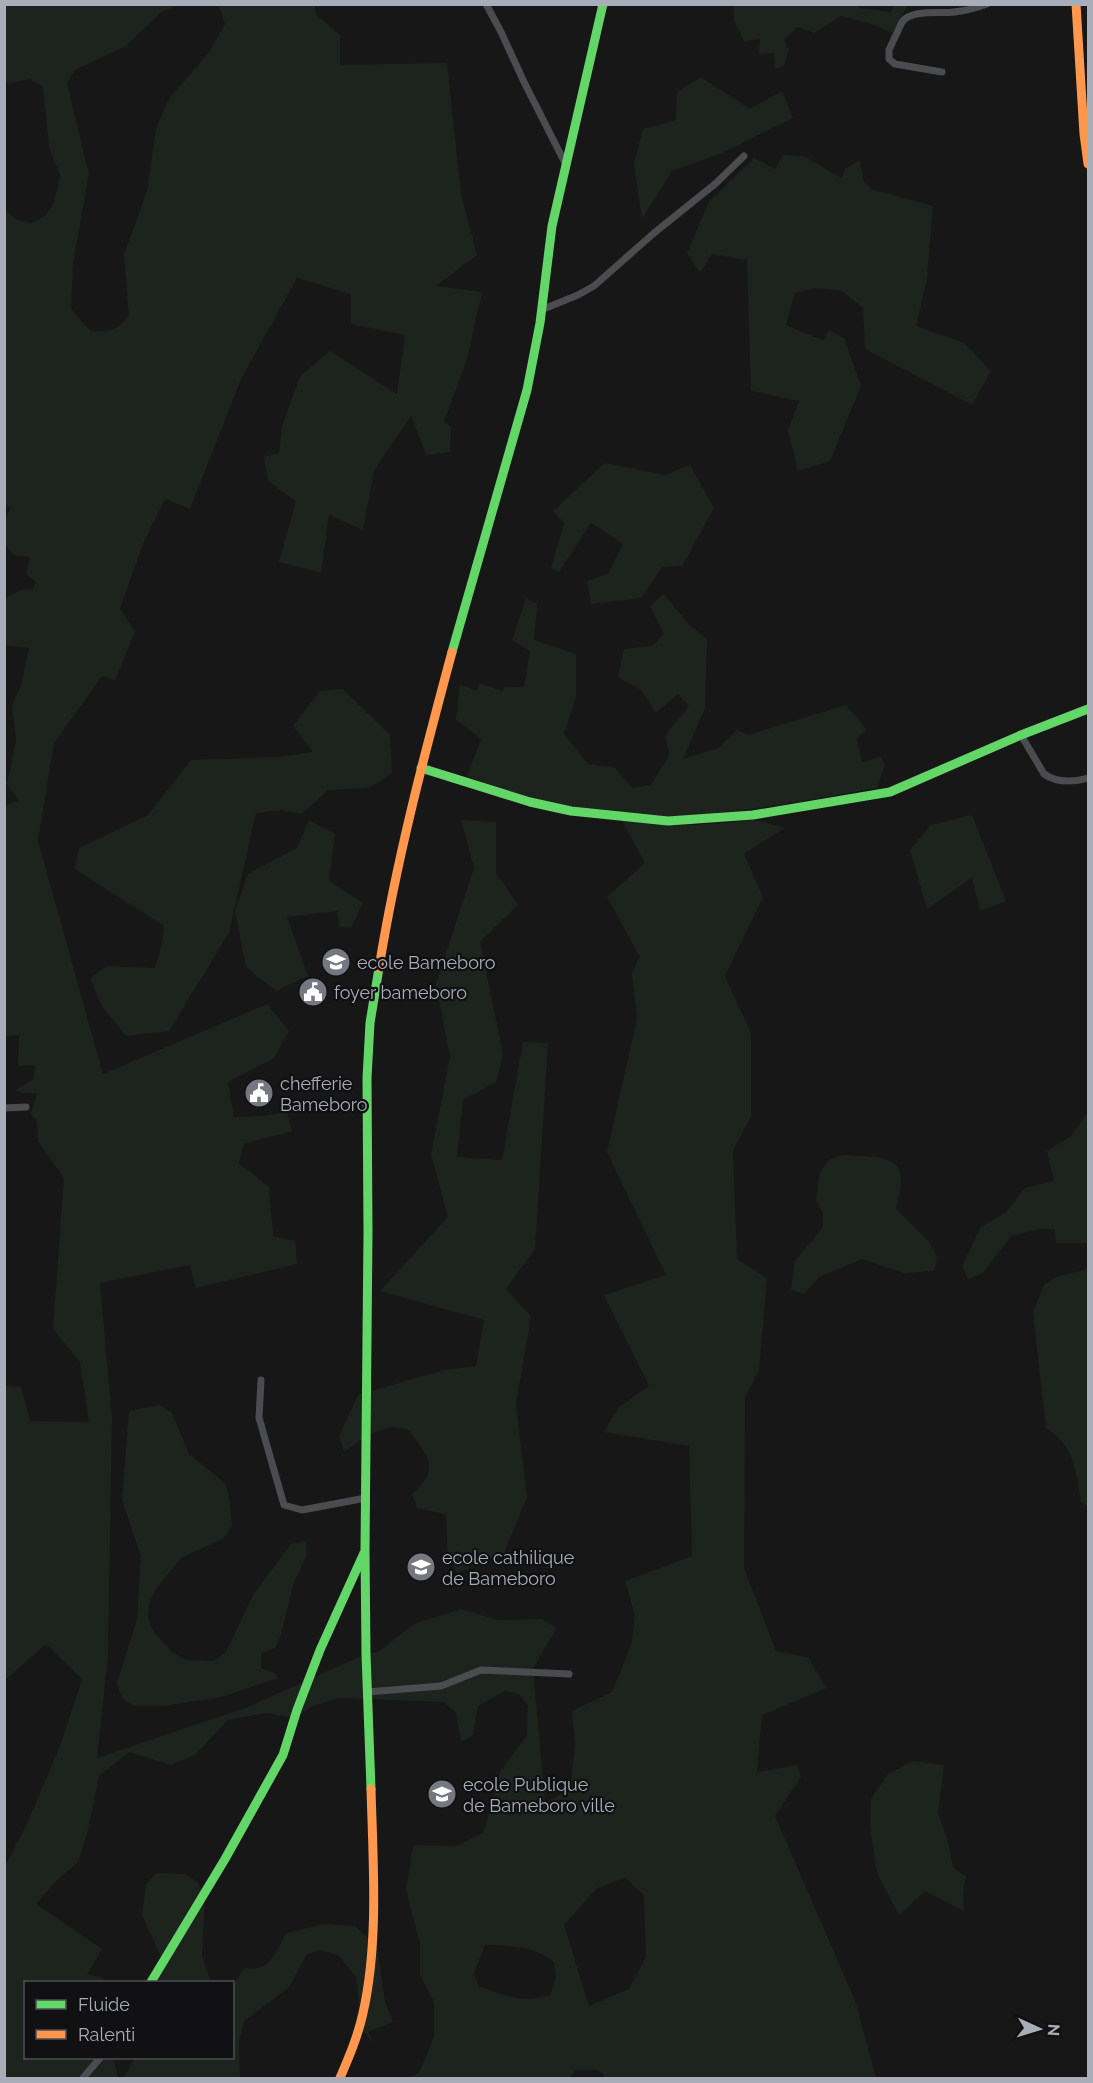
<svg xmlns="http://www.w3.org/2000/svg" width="1093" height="2083" font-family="Raleway,sans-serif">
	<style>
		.green { fill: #1d241e; fill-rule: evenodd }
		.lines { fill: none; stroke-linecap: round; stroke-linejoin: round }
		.street { stroke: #4b4c50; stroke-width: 7 }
		.fast { stroke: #63d668; stroke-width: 9 }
		.slow { stroke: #ff974d; stroke-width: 9 }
		.labels { text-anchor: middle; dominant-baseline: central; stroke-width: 4.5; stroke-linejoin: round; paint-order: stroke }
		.poi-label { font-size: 18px; fill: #a8adb8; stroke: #111113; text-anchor: start }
	</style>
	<rect width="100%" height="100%" fill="#171717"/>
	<path class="green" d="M858,4L859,8L891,12L894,5H908L893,33L869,23L842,16L814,33L798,27L784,40L789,50L784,66L775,69L774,53L759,54L760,39L744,41L734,21L733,5Z
		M4,5H178L160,13L126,46L75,70L67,83L89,174L73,263L71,309L90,331C110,332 116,331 129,316L124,255L147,191L156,128L169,99L210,51L225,24L220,8L211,5H315V14L340,35V65L447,63L461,194L477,255L436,286L482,292L467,359L444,422L451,427L450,452L426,455L411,416L374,470L363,530L329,515L321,573L279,562L296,501L268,481L264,457L279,453L282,427L300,376L330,351L397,394L405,335L351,324V294L297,278L241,379L190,509L165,499L143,544L120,609L135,632L115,680L102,676L54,743L38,841L103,1074L267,1004L289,1031L274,1058L228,1082L234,1117L261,1116L287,1112L292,1131L244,1144L239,1163L269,1187L273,1236L295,1241L297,1264L196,1288L190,1265L100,1283L112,1419L108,1656L97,1758L248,1707L366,1654L378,1652L414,1624L461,1609L497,1620L542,1619L557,1628L533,1668L545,1803L570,1789L575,1745L572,1711L612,1692L631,1645L635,1615L625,1581L692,1556L689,1446L604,1432L618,1408L649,1386L604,1295L666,1275L607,1152L637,1019L632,973L640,957L607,897L645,863L621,819L694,825L754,820L785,828L744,854L763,897L725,976L751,1033V1117L733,1150L737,1259L767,1278L759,1370L745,1398L744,1568L776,1651L808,1657L827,1688L762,1715L757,1772L797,1765L801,1777L775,1816L856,2003L876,2078H603L604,2075L598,2070H576L569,2078H409L419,2073L434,2037V2002L420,1975V1944L406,1889L413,1845L457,1846L484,1832L500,1772L527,1735L528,1706L519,1694L505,1691L478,1706L473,1735L461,1742L456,1712L444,1702L339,1698L312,1706L294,1718L266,1713L228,1720L195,1755L171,1765L129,1752L99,1776L87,1834L78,1862L55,1882L36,1904L102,1949L87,1974L101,1977L107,1982H26V2058H113L118,2078H5V1866L26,1826L60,1746L82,1679L46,1644L5,1680V1386L21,1387L30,1421L89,1422L80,1362L53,1329L64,1178L38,1141L37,1121L31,1114L37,1093H22L15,1090L34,1079L35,1065L18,1066L19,1035L5,1036V805L19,801L7,784L16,741L12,705L21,686L29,648L5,645V598L20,590L33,589L36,582L26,574L30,557L14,555L5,545V519L11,508L4,503L5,210L17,220L32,223L45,216L54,203L60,175L49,147L43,86L30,79L5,84ZM625,1878L644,1895L646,1957L629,1989L589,2006L564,1925L597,1888ZM485,1945C509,1945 535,1946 554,1962L556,1978L550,1995C523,2004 504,1996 479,1986L474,1973Z
		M701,77L750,109L782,91L793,118L722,153L672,171L642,219L634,164L643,129L676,120L677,92Z
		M783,155L804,156L841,178L845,169L860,160L864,182L871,189L933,206L927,278L916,326L964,343L991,371L972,405L865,349L863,308L842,291L815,288L795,293L786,325L824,341L828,330L844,338L861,386L830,461L798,471L788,431L799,401L751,391L747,260L712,254L700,273L687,253L709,202L754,158L775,169Z
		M605,463L665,475L690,465L714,508L682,566L662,567L641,598L591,604L587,581L608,574L623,544L591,523L559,572L551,568L564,523L553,511Z
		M664,594L689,625L707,639L705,708L683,759L718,748L737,730L748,735L846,705L866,729L857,739L862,762L881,757L885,765L877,788C819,798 763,809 705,814C691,815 677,817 664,817C601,816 524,800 467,776L481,739L456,720L460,684L477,691L479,683L502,691L505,687H524L530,651L512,640L526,598L537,604L534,640L576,654V697L564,734L588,764L615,768L632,788L651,785L669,756L666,734L689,706L678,694L656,713L640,689L618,677L624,649L652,646L664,634L650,606Z
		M343,689L390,735L392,773L369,788L328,790L302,814L282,810L256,813L229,933L169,1031L126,1036L102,1006L90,979L106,966L155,968L162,943L164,926L75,869L79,848L148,815L191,760L278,757L313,752L293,726L320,691Z
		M972,815L1006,901L980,911L972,878L927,909L910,850L931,825Z
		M309,820L335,834L329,881L363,903L351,928L339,927L337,911L287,917L308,976L276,991L246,967L235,911L248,874L297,848Z
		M461,820L496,822V873L518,905L480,942L503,1054L496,1082L463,1100L457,1157L502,1160L523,1042L548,1043L535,1249L506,1289L531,1316L516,1404L527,1497L504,1553L458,1573L448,1559L446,1514L417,1508L412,1494C442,1469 428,1454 407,1429L392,1427L369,1434L344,1452L339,1436L358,1395L444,1370L476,1366L484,1320L380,1291L448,1217L431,1154L450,1057L436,984L474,868Z
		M1088,1112V1243H1056L1055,1229H1040L1011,1236L983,1273L968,1279L962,1266L981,1227L1006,1212L1025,1188L1054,1181L1047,1151L1071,1136Z
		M843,1155C862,1157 903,1152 901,1181C901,1190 898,1200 896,1209L929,1242L937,1256L934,1271L904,1273L862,1259L819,1277L804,1294L791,1290L795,1261L823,1227V1213L816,1201L820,1172L829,1160Z
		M1088,1269V1506L1081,1502C1076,1470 1075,1447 1046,1428L1033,1312L1044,1285L1056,1277Z
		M160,1405L172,1413L189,1454L225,1483L229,1497L232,1526L223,1539L182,1557L155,1590L149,1604L148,1618L153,1631L172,1652L185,1660L214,1661L226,1652L253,1595L291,1544L306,1541L307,1555L294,1582L281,1635L275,1648L261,1653V1668L275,1673L278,1678L222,1697L163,1706H134L122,1698L117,1683L137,1619L141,1556L122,1499L129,1411Z
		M913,1761L944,1765L938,1813L948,1842L953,1868L966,1876L963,1893L964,1911L925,1891L899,1915L877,1873L870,1826L871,1799L888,1774Z
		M156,1873L185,1874L197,1882L205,1895L202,1956L211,1982H159L161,1957L142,1915L146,1885Z
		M324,1924L355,1926L377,1947L385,2002L393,2022L368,2032L374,2043L360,2028L357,1978L339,1956L321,1950L307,1954L289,1987L244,2021L239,2042L240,2078H124L135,2058H232L233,1986L244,1968C270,1973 276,1952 286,1933Z"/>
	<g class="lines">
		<path class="street" d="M486,4L501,32L524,82L565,163
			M942,72L895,64L889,59V50L902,22C912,9 939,14 954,12C965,11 976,8 987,4
			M541,310L578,295L594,286L654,233L715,184L744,156
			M1021,735L1044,774C1057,783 1074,782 1088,778
			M4,1108L26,1107
			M261,1380L259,1418L284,1505L302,1510L366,1498
			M367,1692L441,1686L481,1670L569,1674
			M83,2078L100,2058"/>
		<path class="fast" d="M452,652L527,390L540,323L552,226L603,4
			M421,768L530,802L571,811L668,821L753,815L890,792L1021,735L1088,709
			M371,1789L366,1654L365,1550L368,1232L367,1078L370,1023L379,968
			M151,1982L225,1859L283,1755L297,1710L320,1650L364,1553"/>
		<path class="slow" d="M1076,4L1084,134L1088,164
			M379,968C396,862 424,756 452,652
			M340,2078C349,2057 358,2036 363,2013C379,1942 373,1862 371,1789"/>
	</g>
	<defs>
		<g id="school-disc" transform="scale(1.5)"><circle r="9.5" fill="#757880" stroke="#111113"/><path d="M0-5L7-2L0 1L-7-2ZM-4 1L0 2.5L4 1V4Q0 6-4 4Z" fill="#fff"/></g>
		<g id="civic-disc" transform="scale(1.5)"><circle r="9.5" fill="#757880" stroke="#111113"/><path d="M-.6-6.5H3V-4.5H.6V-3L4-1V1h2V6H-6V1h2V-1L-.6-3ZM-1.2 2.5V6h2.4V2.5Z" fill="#fff"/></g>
	</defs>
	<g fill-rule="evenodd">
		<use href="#school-disc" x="336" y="962"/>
		<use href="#civic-disc" x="313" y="992"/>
		<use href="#civic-disc" x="259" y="1093"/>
		<use href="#school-disc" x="421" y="1567"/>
		<use href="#school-disc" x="442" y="1794"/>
	</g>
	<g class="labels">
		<g class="poi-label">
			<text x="357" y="962">ecole Bameboro</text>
			<text x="334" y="992">foyer bameboro</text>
			<text x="280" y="1083">chefferie<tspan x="280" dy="21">Bameboro</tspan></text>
			<text x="442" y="1557">ecole cathilique<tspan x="442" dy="21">de Bameboro</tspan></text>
			<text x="463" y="1784">ecole Publique<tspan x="463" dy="21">de Bameboro ville</tspan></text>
		</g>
	</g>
	<rect width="1093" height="2083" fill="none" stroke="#a8adb8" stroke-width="12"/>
	<rect x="24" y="1981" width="210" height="78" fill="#111113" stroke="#4d4f55" stroke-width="1.5"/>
	<rect x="36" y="2000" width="30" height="9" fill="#63d668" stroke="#4d4f55" stroke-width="1.5"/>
	<text x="78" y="2011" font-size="18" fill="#a8adb8">Fluide</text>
	<rect x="36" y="2030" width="30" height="9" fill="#ff974d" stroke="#4d4f55" stroke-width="1.5"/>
	<text x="78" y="2041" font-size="18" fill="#a8adb8">Ralenti</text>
	<g transform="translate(1039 2029) rotate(94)" stroke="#111113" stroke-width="4.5" paint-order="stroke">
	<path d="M0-4.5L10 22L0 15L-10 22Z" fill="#a8adb8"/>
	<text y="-9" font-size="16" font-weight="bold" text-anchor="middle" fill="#a8adb8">N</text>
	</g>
</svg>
